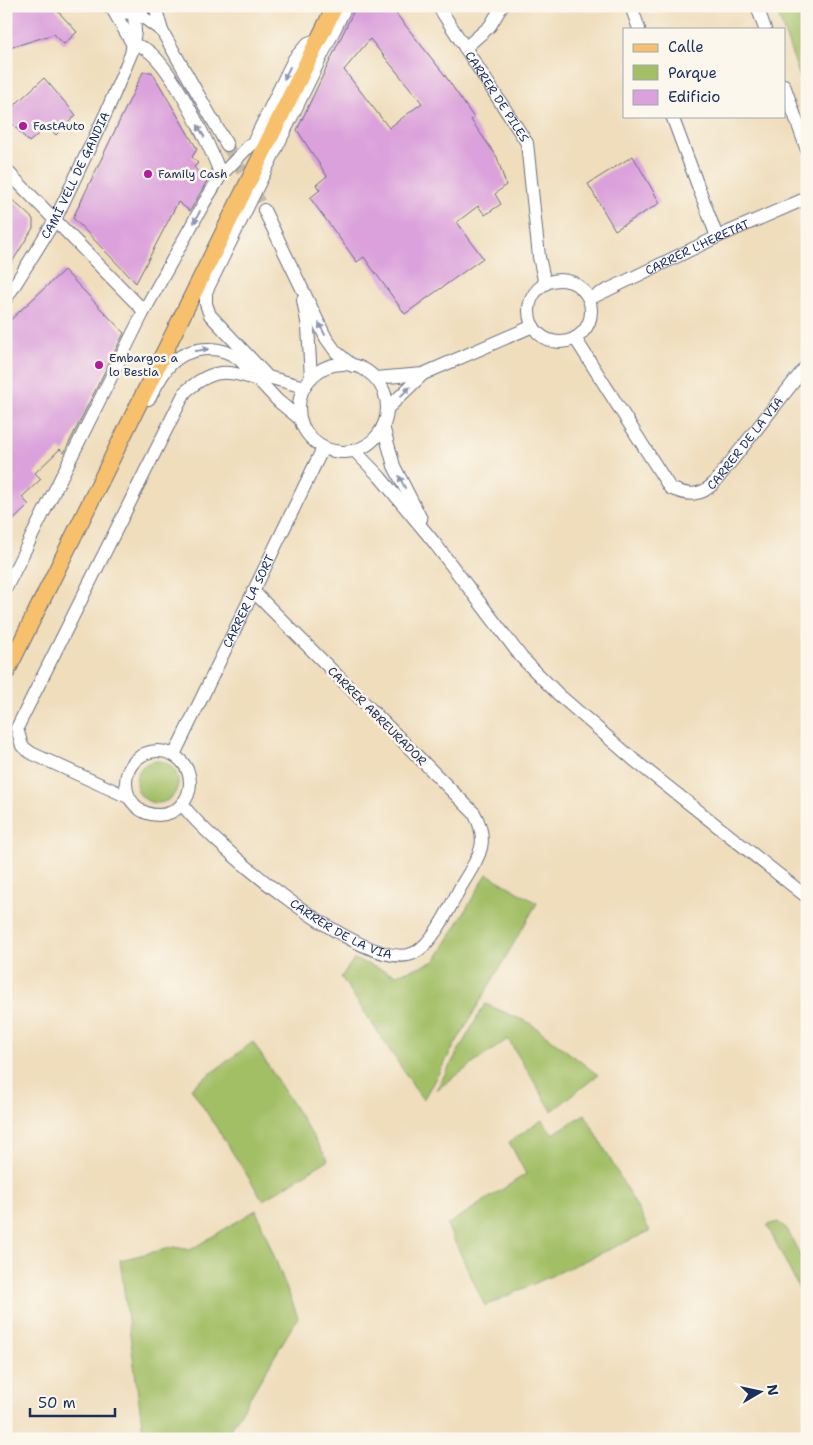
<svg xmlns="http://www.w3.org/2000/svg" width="813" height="1445" font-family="'Shantell Sans',sans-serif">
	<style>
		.green { fill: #a3bf66; stroke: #5f7762 }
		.building { fill: #dba1dc; fill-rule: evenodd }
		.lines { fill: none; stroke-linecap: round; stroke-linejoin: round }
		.minor-tunnel { stroke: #c5baa8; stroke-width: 12; stroke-dasharray: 12 6; stroke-linecap: butt }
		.minor-casing { stroke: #656c7f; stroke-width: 14 }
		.major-casing { stroke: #656c7f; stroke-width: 18 }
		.minor { stroke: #fff; stroke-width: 12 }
		.major { stroke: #f7c06c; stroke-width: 16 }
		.oneway { fill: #8d97ae }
		.poi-dot { fill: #b5179e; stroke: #fbf7ec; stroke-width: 2 }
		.labels { text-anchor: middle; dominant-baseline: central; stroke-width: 5; stroke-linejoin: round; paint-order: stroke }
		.street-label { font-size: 12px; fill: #1b2f5e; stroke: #fbf7ec }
		.poi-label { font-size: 12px; fill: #1b2f5e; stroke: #fbf7ec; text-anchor: start }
	</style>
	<rect width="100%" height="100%" fill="#fbf7ec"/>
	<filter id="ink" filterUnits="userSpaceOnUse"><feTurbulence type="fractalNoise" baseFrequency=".02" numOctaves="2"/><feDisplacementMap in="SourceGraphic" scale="10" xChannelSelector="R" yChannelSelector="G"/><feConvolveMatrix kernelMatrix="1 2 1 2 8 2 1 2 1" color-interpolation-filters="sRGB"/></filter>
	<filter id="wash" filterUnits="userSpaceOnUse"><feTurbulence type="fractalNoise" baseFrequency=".0096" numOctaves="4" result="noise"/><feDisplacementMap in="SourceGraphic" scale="20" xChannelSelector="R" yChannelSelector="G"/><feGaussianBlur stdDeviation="1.12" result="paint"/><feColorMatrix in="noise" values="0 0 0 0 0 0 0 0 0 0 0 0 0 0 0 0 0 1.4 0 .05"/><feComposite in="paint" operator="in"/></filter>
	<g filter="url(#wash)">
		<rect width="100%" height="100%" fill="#efddbb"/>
		<path class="green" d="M775,6H807V97Z
			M136 782a21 21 0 1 1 42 0a21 21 0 1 1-42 0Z
			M487,874L537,903L423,1100L341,977L354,959L396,975L435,961Z
			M485,1004L530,1023L598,1075L552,1111L508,1039L436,1090Z
			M253,1042L328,1160L263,1200L191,1088Z
			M585,1114L650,1231L485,1306L447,1225L526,1174L509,1142L542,1120L553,1134Z
			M256,1210L298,1317L225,1439H144L120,1260L174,1247L190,1250Z
			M778,1222L787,1229L807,1269V1305L767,1225Z"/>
		<g id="blocks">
			<path class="building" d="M6,6H53L77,32L64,44L54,34L6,49Z
				M356,6H390L444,74L474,118L471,120L497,157L506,185L495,194L501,204L485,215L478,206L457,222L483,258L405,314L364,257L357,262L310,198L320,190L316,185L327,176L297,130ZM370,39L422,103L389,128L344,70Z
				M143,72H152L197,149L192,157L198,163L194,167L207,181L190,211L178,202L136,283L73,218Z
				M44,78L76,115L56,135L48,126L29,142L6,117V113Z
				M633,156L660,203L615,230L588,184Z
				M6,194L33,219V228L6,272Z
				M64,270L124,333L64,453L60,449L35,473L41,479L22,497L29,505L6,527V324Z"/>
		</g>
	</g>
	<g filter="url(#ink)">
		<use href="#blocks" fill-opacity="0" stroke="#656c7f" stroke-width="1"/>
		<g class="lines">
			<path class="minor-tunnel" d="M227,145L264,210"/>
			<g class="minor-casing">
				<g id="minor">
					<path d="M108,6C120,15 135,15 147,6"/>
					<path d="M155,6L162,31L227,145"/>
					<path id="s1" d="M438,6L527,143L539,257L545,284"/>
					<path d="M631,6L639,29"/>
					<path d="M757,6L765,29"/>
					<path d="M113,10L133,45"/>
					<path d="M136,12L162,31"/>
					<path d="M133,45C138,46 143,47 147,50C172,67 210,146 221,175"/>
					<path d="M465,48L490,26L502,6"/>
					<path d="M784,85L807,150"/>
					<path d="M672,116L717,237"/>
					<path d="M6,170L144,311"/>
					<path d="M264,210L326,338L336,352L353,366"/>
					<circle cx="560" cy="311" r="31"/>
					<path id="s2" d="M6,299L55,220L106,113L131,54L135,32L134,13"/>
					<path id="s3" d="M589,299L717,237L807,198"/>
					<path d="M303,300L308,327L311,378"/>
					<path id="s4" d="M575,338L670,488C688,496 701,497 715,482L807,365"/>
					<circle cx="343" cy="408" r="44"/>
					<path d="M375,378L423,374L533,326"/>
					<path d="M304,387L268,377L210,315L206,304V292L346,6"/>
					<path d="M149,399C155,388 161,375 170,365C187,347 218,343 239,359L278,401L300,419"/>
					<path d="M387,409L423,374"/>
					<path d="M383,426L394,466L421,519"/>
					<path d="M355,451L380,477L433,541L522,658L558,694L634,760L807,897"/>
					<path d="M6,588L144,311L204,203L221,175L254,141L294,59L308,43L319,39"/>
					<circle cx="158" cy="783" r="32"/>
					<path id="s5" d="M174,755L323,448"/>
					<path d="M128,797L31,753L22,746L17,728L185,392C212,368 228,369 260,381"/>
					<path id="s6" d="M182,804C209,842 368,976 414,953C433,944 450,907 460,888C476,860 492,845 474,813L253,591"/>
				</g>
			</g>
			<g class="major-casing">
				<path id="major" d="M6,673L335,6"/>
			</g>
			<use href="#minor" class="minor"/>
			<use href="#major" class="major"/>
		</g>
		<defs><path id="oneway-solid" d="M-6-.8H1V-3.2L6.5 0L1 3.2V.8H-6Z" transform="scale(1.25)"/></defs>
		<g class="oneway">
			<use href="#oneway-solid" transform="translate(287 73) rotate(116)"/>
			<use href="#oneway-solid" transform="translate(201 131) rotate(-120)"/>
			<use href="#oneway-solid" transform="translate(197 217) rotate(117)"/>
			<use href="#oneway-solid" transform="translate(322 329) rotate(-117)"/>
			<use href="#oneway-solid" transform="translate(202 350) rotate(-10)"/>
			<use href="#oneway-solid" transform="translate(405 392) rotate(-44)"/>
			<use href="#oneway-solid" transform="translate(402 482) rotate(-117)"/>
		</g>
	</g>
	<g class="poi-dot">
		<circle cx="23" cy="126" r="5"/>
		<circle cx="148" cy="174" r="5"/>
		<circle cx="99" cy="365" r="5"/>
	</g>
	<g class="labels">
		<g class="street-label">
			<text stroke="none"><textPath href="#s1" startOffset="108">CARRER DE PILES</textPath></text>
			<text stroke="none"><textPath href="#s2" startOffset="142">CAMÍ VELL DE GANDIA</textPath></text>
			<text stroke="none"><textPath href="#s3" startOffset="120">CARRER L'HERETAT</textPath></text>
			<text stroke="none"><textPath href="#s4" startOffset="276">CARRER DE LA VIA</textPath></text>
			<text stroke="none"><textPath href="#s5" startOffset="171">CARRER LA SORT</textPath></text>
			<text transform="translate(377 716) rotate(45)">CARRER ABREURADOR</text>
			<text stroke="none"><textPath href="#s6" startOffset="204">CARRER DE LA VIA</textPath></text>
		</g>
		<g class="poi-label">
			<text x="33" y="126">FastAuto</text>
			<text x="158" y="174">Family Cash</text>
			<text x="109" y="358">Embargos a<tspan x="109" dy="14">lo Bestia</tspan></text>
		</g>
	</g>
	<rect width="813" height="1445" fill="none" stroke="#fbf7ec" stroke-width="25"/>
	<rect x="623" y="28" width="162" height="90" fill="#fbf7ec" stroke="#a1a7b3"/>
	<rect x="633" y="44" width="25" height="8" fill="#f7c06c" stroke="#a1a7b3"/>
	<text x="668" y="52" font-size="15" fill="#1b2f5e">Calle</text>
	<rect x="633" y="65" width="25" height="15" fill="#a3bf66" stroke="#a1a7b3"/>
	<text x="668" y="78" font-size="15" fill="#1b2f5e">Parque</text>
	<rect x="633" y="90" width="25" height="15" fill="#dba1dc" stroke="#a1a7b3"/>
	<text x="668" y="102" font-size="15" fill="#1b2f5e">Edificio</text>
	<g transform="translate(760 1392) rotate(81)" stroke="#fbf7ec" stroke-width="4" paint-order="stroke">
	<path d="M0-4L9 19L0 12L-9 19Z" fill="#1b2f5e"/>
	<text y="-8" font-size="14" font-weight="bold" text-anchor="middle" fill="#1b2f5e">N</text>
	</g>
	<path d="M30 1408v8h85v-8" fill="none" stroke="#1b2f5e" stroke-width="2.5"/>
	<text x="38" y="1408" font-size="15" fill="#1b2f5e" stroke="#fbf7ec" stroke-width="4" paint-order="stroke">50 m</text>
</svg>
